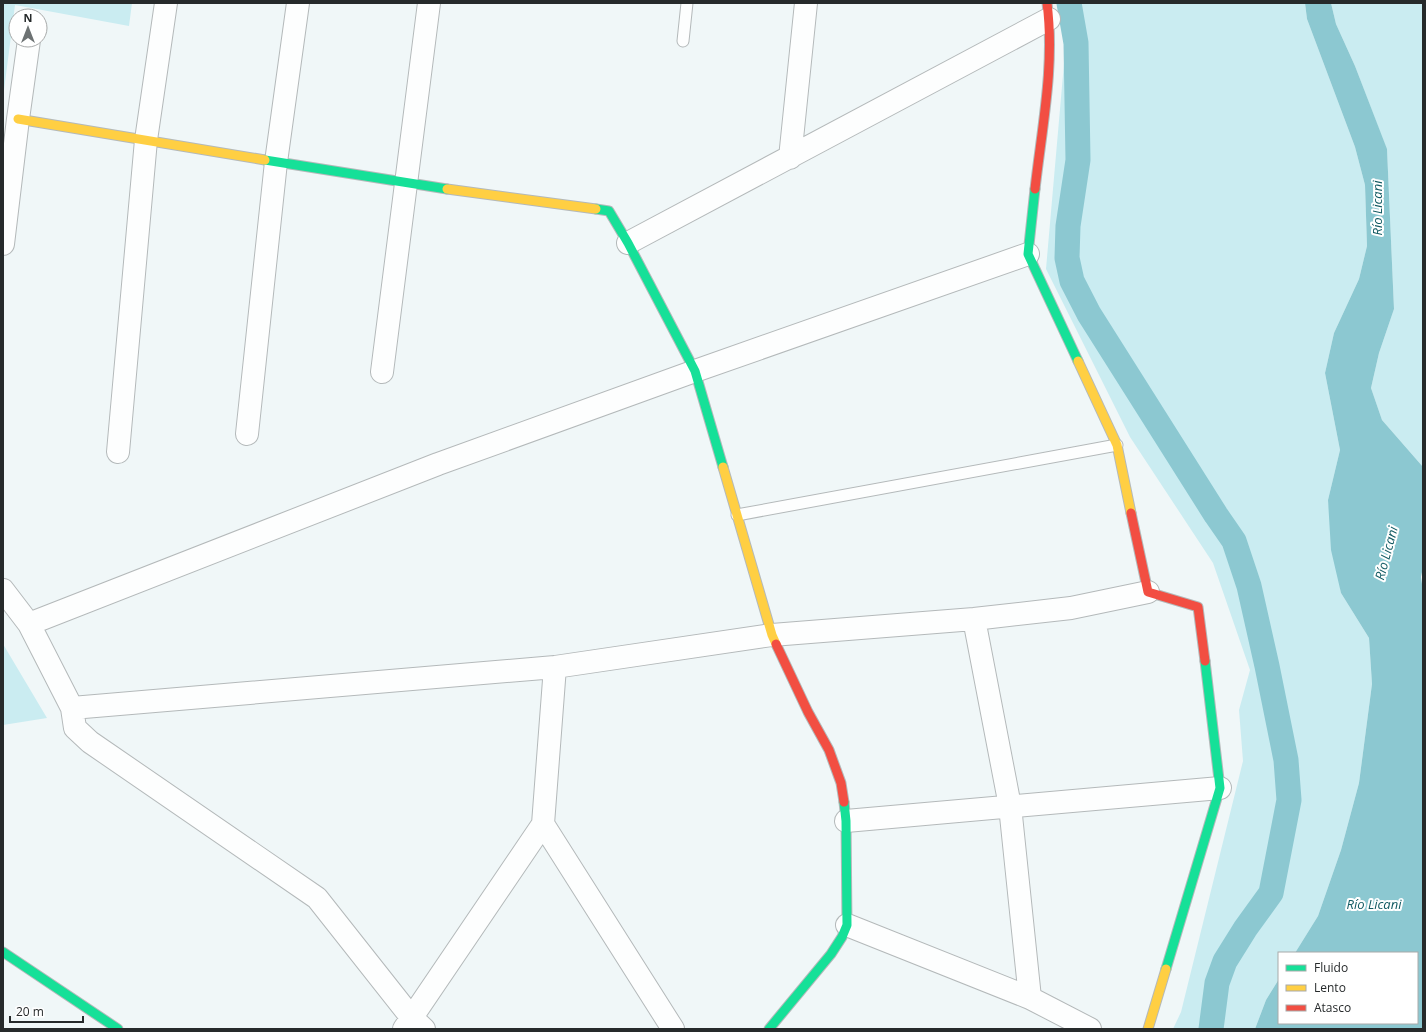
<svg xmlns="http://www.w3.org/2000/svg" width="1426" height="1032" font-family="'Open Sans',sans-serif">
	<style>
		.green { fill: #caecf1 }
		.water { fill: #8cc8d1 }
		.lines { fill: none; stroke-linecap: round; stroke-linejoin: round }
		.canal { stroke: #8cc8d1; stroke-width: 25 }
		.lane-casing { stroke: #b4b9ba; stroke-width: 13 }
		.street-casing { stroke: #b4b9ba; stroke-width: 24 }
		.fast-casing { stroke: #b4b9ba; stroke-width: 11 }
		.slow-casing { stroke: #b4b9ba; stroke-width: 11 }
		.jam-casing { stroke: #b4b9ba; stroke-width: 11 }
		.lane { stroke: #fdfefe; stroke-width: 11 }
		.street { stroke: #fdfefe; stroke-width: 22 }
		.fast { stroke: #16e098; stroke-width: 9 }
		.slow { stroke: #ffcf43; stroke-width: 9 }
		.jam { stroke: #f24e42; stroke-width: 9 }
		.labels { text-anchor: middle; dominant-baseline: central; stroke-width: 4; stroke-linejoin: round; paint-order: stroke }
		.water-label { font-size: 13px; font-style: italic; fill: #115a62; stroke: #fff }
	</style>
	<rect width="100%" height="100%" fill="#f0f7f8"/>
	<path class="green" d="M3,3H132L129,26L15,5L3,98Z
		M1064,3H1305L1307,19L1355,147L1365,185L1367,246L1359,279L1334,333L1325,373L1340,450L1328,500L1341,593L1369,638L1372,684L1359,783L1341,850L1318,916L1295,953H1279V979L1266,1000L1255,1029H1173L1181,1012L1243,761L1239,710L1250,670L1213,563L1130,437L1046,269L1065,52Z
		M1331,3H1423V467L1382,420L1371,388L1379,353L1394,309L1387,150L1355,66L1336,24Z
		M3,644L47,718L3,725Z"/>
	<path class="water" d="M1305,3H1331L1336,24L1355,66L1387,149L1394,309L1379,353L1371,388L1382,420L1423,467V567L1421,577L1423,591V1029H1255L1266,1000L1279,979V1023H1417V953H1295L1318,916L1341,850L1359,783L1372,684L1369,638L1341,593L1331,550L1328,500L1340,450L1325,373L1334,333L1359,279L1367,246L1365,185L1355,147L1307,19Z"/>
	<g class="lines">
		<path class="canal" d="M1069,3L1076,43L1078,160L1068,226L1067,258L1072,281L1089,314L1216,515L1234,541L1249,586L1267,666L1286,760L1289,800L1271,893L1245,929L1225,961L1217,983L1211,1029"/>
		<g class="lane-casing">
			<path id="lane" d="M683,41L687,3
				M737,515L1117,445"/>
		</g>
		<g class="street-casing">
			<path id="street" d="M790,158L806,3
				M628,243L1049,19
				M3,244L18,119L29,40
				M382,372L429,3
				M247,434L276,162L298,3
				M118,452L146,140L166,3
				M3,590L29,624L72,708L75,728L90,742L317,898L411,1017L424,1029
				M974,619L1010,806L1030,998
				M29,624L438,464L695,371L1028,254
				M72,708L555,667L772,635L974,619L1071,608L1148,592
				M846,821L1220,788
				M543,824L673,1029
				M847,925L1030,998L1090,1029
				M404,1029L543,824L555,667"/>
		</g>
		<g class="fast-casing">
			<path id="fast" d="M265,160L447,189
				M1035,189L1028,254L1078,361
				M596,209L609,211L628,243L695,371L723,467
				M3,952L118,1029
				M1166,969L1220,788L1205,661
				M769,1029L831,954L842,937L847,925L846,821L844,802"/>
		</g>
		<g class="slow-casing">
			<path id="slow" d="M18,119L265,160
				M447,189L596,209
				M1078,361L1117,445L1131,513
				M723,467L772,635L776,644
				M1148,1029L1166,969"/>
		</g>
		<g class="jam-casing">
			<path id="jam" d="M1035,189C1042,127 1055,65 1047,3
				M1131,513L1148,592L1198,607L1205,661
				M776,644L808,712L829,750L841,783L844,802"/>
		</g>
		<use href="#lane" class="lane"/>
		<use href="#street" class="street"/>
		<use href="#fast" class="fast"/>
		<use href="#slow" class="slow"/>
		<use href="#jam" class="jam"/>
	</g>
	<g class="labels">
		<g class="water-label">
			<text transform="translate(1377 208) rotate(-90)">Río Licani</text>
			<text transform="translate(1386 553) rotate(-75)">Río Licani</text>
			<text x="1374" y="904">Río Licani</text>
		</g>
	</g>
	<rect width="1426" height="1032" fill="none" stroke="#262a2b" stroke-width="8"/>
	<rect x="1278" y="952" width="140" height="72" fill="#ffffff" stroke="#a8aaaa"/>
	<rect x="1286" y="965" width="20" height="6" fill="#16e098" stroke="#a8aaaa"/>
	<text x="1314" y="972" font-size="12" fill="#262a2b">Fluido</text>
	<rect x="1286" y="985" width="20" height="6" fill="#ffcf43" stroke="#a8aaaa"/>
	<text x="1314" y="992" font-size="12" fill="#262a2b">Lento</text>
	<rect x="1286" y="1005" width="20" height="6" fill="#f24e42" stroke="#a8aaaa"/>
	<text x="1314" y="1012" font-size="12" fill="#262a2b">Atasco</text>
	<g transform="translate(28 28)"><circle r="19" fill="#ffffff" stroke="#a8aaaa"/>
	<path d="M0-3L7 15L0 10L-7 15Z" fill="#6d7273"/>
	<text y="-6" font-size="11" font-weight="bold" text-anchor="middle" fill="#262a2b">N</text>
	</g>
	<path d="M10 1016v6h73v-6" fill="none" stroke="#262a2b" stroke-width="2"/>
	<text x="16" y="1016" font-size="12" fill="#262a2b" stroke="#ffffff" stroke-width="3" paint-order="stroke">20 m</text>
</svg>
